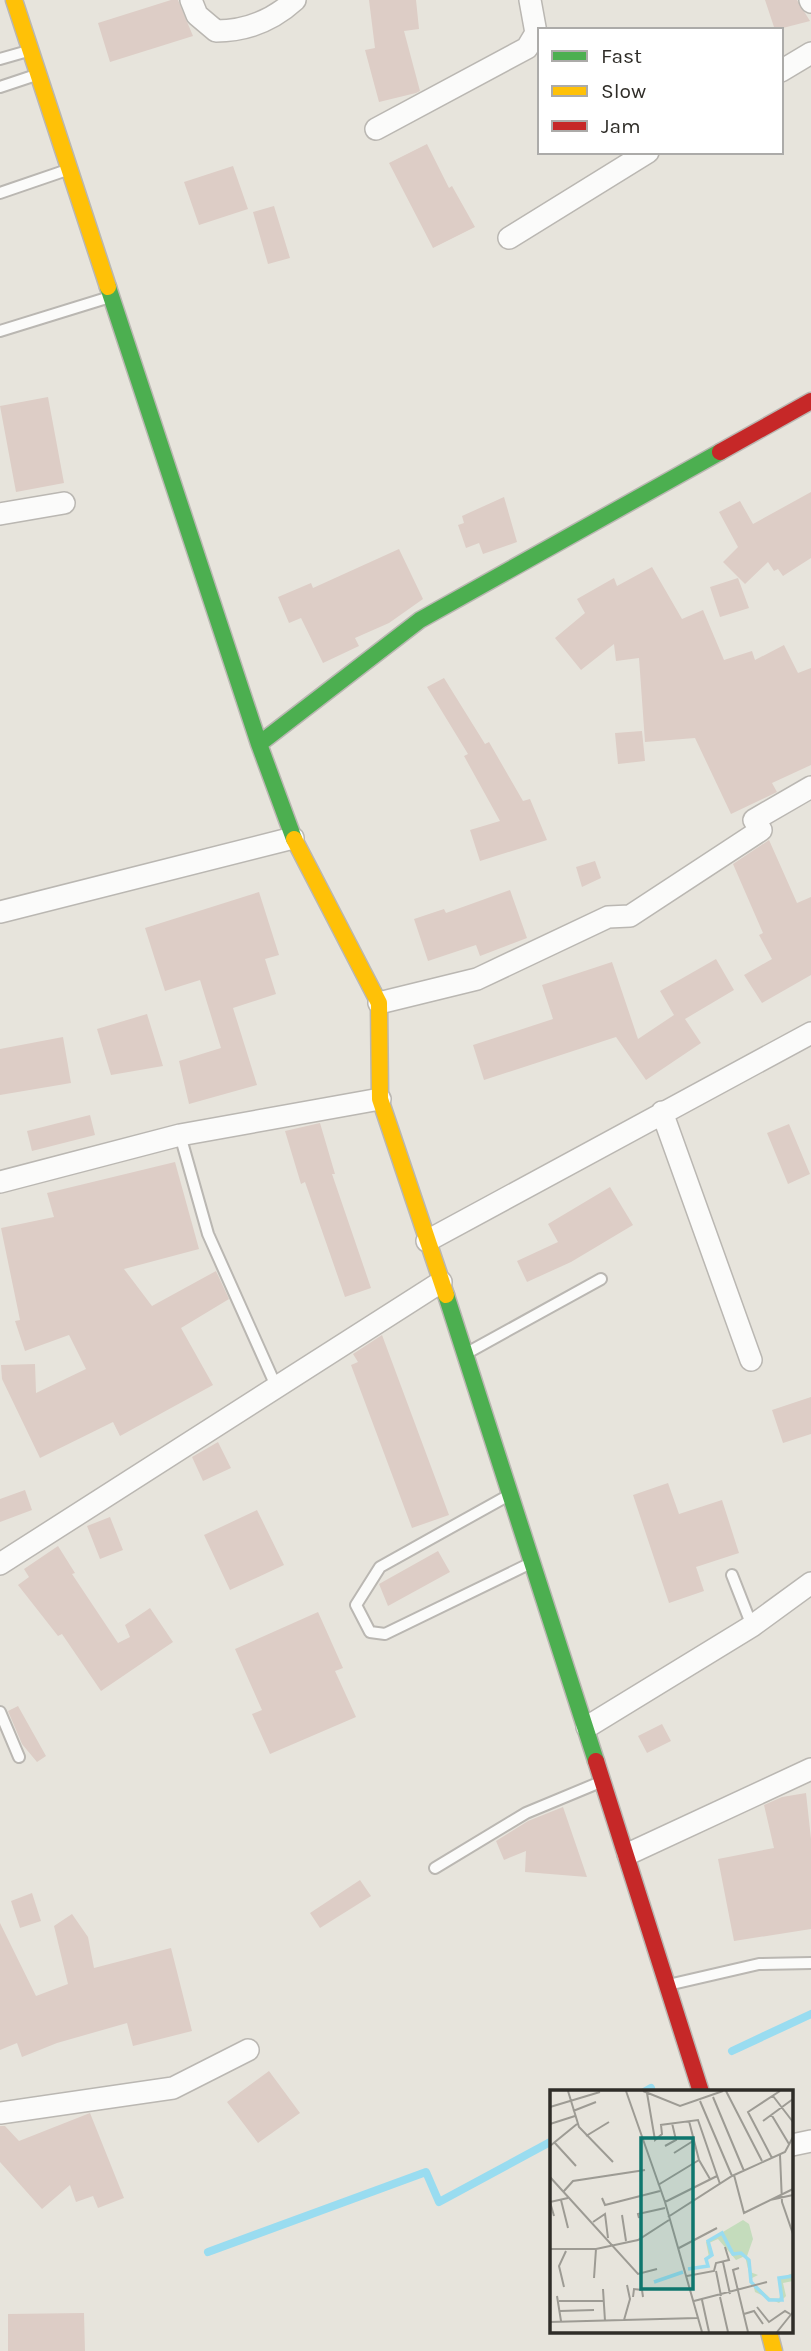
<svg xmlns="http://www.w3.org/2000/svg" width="811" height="2351" font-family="Karla,sans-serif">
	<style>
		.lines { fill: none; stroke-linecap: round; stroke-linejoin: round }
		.stream { stroke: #99dcf0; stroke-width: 8 }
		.building { fill: #ddcdc6 }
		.lane-casing { stroke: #bab7b2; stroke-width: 14 }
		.street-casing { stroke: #bab7b2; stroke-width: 24 }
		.fast-casing { stroke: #bab7b2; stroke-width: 19 }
		.slow-casing { stroke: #bab7b2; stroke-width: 19 }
		.jam-casing { stroke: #bab7b2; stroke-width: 19 }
		.lane { stroke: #fbfbfa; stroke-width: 10 }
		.street { stroke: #fbfbfa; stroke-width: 21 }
		.fast { stroke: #4caf50; stroke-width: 16 }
		.slow { stroke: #ffc107; stroke-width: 16 }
		.jam { stroke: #c62828; stroke-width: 16 }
		.inset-river { fill: none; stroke: #99dcf0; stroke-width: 3.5 }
		.inset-road { fill: none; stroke: #9d9b94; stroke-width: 2 }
		.view { fill: #0f766e; fill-opacity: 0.15; stroke: #0f766e; stroke-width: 3.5 }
		.inset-edge { fill: none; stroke: #2f2d28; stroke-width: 3.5 }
	</style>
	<rect width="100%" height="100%" fill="#e7e4dc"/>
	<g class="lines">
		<path class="stream" d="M732,2051L811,2014
			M644,2092L651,2088
			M208,2252L426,2172L439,2202L552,2141"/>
	</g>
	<path class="building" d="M171,0H178L193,36L110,62L98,23Z
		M369,0H416L419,29L404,31L420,91L416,93L379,102L365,50L375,48Z
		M765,0H797L810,21L775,30Z
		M427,144L449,188L452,186L475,227L433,248L389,163Z
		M233,166L248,209L199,225L184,182Z
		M274,206L290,258L268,264L253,212Z
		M48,397L64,483L16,492L0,406Z
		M811,492V558L783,576L778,569L774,571L768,562L745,584L723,562L738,547L719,512L740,501L753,524Z
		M504,497L517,542L483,554L479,543L466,548L458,525L464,523L462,516Z
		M399,549L423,599L389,623L355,638L359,646L323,663L301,618L289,623L278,597L311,583L313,588Z
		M652,567L682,619L703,610L724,660L752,651L755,660L784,645L798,673L811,668V765L772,783L777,792L731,814L695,738L645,742L639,658L616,661L614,644L581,670L555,638L585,613L577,599L614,578L617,586Z
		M738,578L749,608L720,617L710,587Z
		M444,678L485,744L489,742L523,801L530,799L547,840L480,861L470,830L500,821L464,756L468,754L427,687Z
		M642,731L645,761L618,764L615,733Z
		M769,840L797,903L811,897V975L762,1003L744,975L772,959L759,935L763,933L733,864Z
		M595,861L601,878L582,887L576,867Z
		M510,890L527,938L480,956L476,945L428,961L414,919L444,909L446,913Z
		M259,892L279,955L265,959L276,994L233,1008L257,1085L189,1104L179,1061L221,1048L200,980L165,991L145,928Z
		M716,959L734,990L685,1019L701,1043L646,1080L616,1037L484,1080L473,1045L553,1019L542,985L612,962L638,1039L674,1015L660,991Z
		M147,1014L163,1066L111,1075L97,1029Z
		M63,1037L71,1083L0,1095V1049Z
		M90,1115L95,1135L32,1151L27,1131Z
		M320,1123L335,1174H332L371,1288L345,1297L305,1182L301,1184L285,1131Z
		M789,1124L810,1174L788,1184L767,1133Z
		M175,1162L199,1249L124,1269L152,1306L216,1271L229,1299L181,1328L213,1385L120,1436L113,1422L40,1458L2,1379L1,1365L35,1364L36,1393L86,1369L69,1335L25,1351L15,1321L20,1320L1,1228L54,1217L47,1193Z
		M610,1187L633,1225L571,1262L527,1282L517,1261L558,1242L548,1224Z
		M382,1335L449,1515L412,1528L351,1365L358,1362L353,1354Z
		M811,1397V1434L783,1443L772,1410Z
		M218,1442L231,1468L203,1481L192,1457Z
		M668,1483L679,1514L722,1500L739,1553L696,1567L704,1591L669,1603L633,1495Z
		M25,1490L32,1510L0,1522V1499Z
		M257,1510L284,1565L230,1590L204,1535Z
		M110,1517L123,1550L100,1559L87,1526Z
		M58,1546L75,1573L72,1574L118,1643L130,1637L125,1625L150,1608L173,1642L101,1691L62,1634L58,1636L18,1585L29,1577L24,1569Z
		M438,1551L450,1572L388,1606L379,1584Z
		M318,1612L343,1668L335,1671L356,1717L270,1754L252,1714L262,1710L235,1649Z
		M18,1706L46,1756L37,1762L22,1744L8,1711Z
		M662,1724L671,1741L647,1753L638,1736Z
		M806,1793L811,1839V1929L734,1941L718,1859L774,1848L764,1805L782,1797Z
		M563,1807L587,1877L525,1872L526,1851L504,1860L496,1841L528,1821Z
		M360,1880L371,1896L320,1928L310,1913Z
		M32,1893L41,1921L20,1928L11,1901Z
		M72,1914L88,1937L94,1968L171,1948L192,2031L133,2046L127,2023L57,2043L22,2057L17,2043L0,2050V1923L36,1996L68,1984L54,1926Z
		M269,2071L300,2113L258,2143L227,2102Z
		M90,2113L124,2198L98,2208L93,2196L76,2202L70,2185L42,2209L0,2162V2126H5L19,2141Z
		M84,2313L85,2351H8V2314Z"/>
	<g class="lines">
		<g class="lane-casing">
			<path id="lane" d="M0,59L28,51
				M0,87L36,75
				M0,193L70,169
				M0,331L110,297
				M180,1135L208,1234L276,1386
				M467,1353L601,1279
				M509,1495L380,1567L356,1605L370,1632L385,1634L533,1562
				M732,1575L752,1626
				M0,1712L19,1757
				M435,1868L526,1813L603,1781
				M668,1985L759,1964L811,1963"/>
		</g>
		<g class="street-casing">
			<path id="street" d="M191,0L197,15L216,31C246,31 272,21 295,0
				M810,0L811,2
				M781,71L811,53
				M376,129L527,48L536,33L530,0
				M509,238L648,152
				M0,514L64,503
				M0,912L293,838
				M379,1003L477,979L608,917L630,916L761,830L754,820L811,787
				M662,1112L751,1360
				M0,1182L180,1135L380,1099
				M427,1241L811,1033
				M0,1564L441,1282
				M587,1727L752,1626L811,1583
				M628,1854L811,1769
				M0,2113L173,2088L248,2050
				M792,2145L811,2141"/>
		</g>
		<g class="fast-casing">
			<path id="fast" d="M108,287L259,744L294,839
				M259,744L420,620L720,452
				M446,1295L596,1761"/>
		</g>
		<g class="slow-casing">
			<path id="slow" d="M14,0L108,287
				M294,839L379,1003L380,1099L446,1295
				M769,2332L774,2351"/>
		</g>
		<g class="jam-casing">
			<path id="jam" d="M720,452L811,401
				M596,1761L701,2092"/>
		</g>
		<use href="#lane" class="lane"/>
		<use href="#street" class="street"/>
		<use href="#fast" class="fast"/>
		<use href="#slow" class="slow"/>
		<use href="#jam" class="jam"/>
	</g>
	<g transform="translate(550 2090)">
		<rect width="243" height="243" fill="#e7e4dc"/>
		<path d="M193,130L199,134L203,149L197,166L200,182L208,185L202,188V196L195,166L186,170L168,149L159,153L163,164L159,167L156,152ZM243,183V191L233,193L236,206L229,213L205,202L204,198H209L220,208L229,209L232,200L228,189Z" fill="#c4dcbc"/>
		<path class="inset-river" d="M138,179L158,176L156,169L162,165L158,151L172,143L183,164L191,163L199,170L201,192L219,210H232L229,188L243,186M104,192L133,182"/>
		<path class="inset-road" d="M18,1L29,37L63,72M76,1L115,112L152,242M93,1L130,16L173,1M176,1L212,71M97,3L105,50L112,44L111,35M223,6L243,32M163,7L194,81M150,11L182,86M0,17L50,2M23,21L46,12M221,24L239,54M139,31L149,70L160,89M213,31L243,9M0,34L25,26M110,35L148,30L170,94M36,46L59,32M4,52L26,76M0,56L27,34M115,56L126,50L122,33M124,63L143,51M230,65L232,112L243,144M222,68L198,22L230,1M184,85L194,123L243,99M0,87L88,184L107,179M108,95L149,70M14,101L23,91L95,80M52,108L55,115L110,101M11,110L18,138M220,110L243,105M115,112L167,86M72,125L76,151M4,126L0,112L18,108M118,127L182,86L235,62L243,47M89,128L88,124L115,118M43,132L55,124L58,148M129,158L167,138M0,159H46L88,150L119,130M173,172L180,204M189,178L183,180L198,242M166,181L171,206M137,186L164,181L166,173L179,170L175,157M44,188L46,159M14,197L9,176L16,161M53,199L55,231M7,206L11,231M83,207L84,199L92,200L93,207M170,207L178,242M152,210L159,242M9,211H54M144,211L217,192M207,217L219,232L235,221L240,224M10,221L44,220M194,224L204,221L213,234M74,230L80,209L77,195M0,232L147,228M227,242L243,222"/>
		<path class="view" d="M91,48H143V199H91Z"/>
		<rect width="243" height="243" class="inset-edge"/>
	</g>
	<rect x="538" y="28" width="245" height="126" fill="#ffffff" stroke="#acaba9" stroke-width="2"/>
	<rect x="552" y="51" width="35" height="10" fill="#4caf50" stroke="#acaba9" stroke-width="2"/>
	<text x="601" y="63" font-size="21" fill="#2f2d28">Fast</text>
	<rect x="552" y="86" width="35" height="10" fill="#ffc107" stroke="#acaba9" stroke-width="2"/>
	<text x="601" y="98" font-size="21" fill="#2f2d28">Slow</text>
	<rect x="552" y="121" width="35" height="10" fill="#c62828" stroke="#acaba9" stroke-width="2"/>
	<text x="601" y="133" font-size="21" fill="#2f2d28">Jam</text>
</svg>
